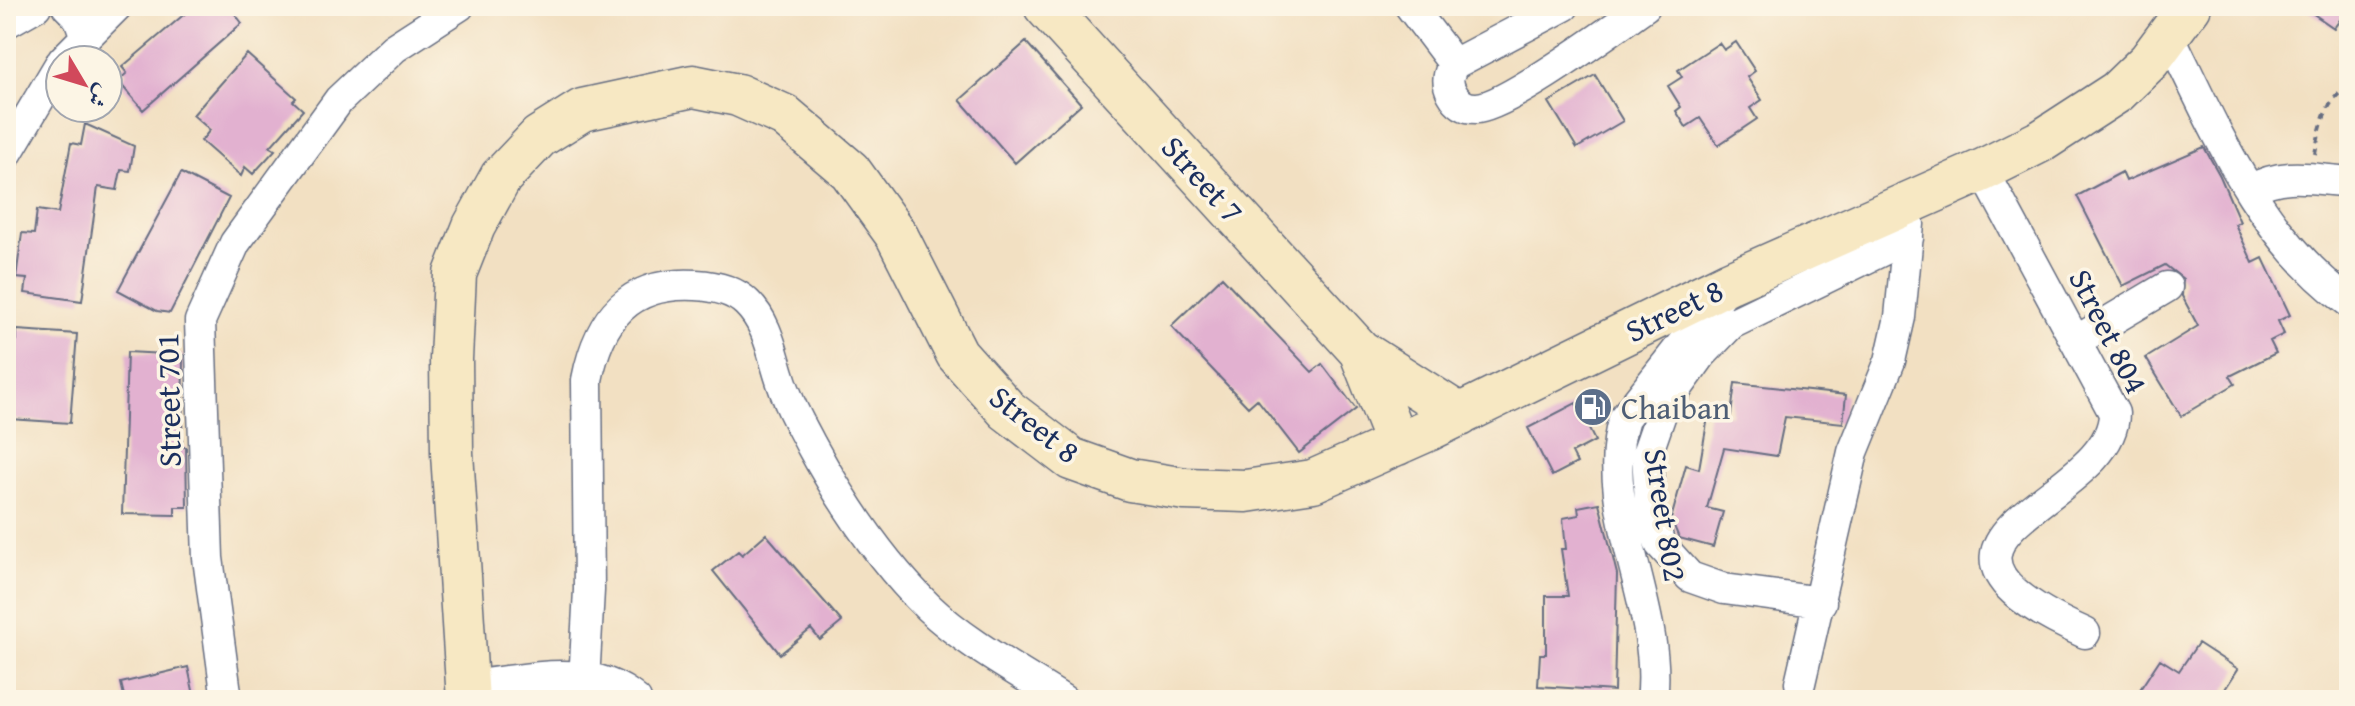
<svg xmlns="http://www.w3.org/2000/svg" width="2355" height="706" font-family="'Gentium Book Plus',Amiri,serif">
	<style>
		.building { fill: #e2b1d0 }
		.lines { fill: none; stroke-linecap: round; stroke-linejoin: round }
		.street-casing { stroke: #666d81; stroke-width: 33 }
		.secondary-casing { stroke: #666d81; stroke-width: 45 }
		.path { stroke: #666d81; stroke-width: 4; stroke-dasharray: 6 6; stroke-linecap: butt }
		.street { stroke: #fff; stroke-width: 30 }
		.secondary { stroke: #f7e8c3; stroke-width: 42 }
		.labels { text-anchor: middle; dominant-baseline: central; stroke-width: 7; stroke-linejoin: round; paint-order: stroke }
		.street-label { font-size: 32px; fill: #1b2f5e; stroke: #fcf5e5 }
		.service-label { font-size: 32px; fill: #4e5e75; stroke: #fcf5e5; text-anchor: start }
	</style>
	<rect width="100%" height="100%" fill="#fcf5e5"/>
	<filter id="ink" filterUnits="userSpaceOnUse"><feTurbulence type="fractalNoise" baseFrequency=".0125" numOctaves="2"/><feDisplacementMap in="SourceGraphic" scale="16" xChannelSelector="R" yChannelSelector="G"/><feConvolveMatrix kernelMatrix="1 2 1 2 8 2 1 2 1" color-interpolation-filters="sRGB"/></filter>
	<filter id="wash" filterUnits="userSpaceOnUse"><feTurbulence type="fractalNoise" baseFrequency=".006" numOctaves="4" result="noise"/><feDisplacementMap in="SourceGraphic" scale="32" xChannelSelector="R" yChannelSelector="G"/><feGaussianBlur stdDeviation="1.8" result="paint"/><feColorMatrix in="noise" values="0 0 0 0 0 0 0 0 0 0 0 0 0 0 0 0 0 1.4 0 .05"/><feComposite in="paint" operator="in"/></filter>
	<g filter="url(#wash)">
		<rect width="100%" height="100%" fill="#f2e0c2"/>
		<g id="blocks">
			<path class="building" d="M194,6H229L242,23L143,110L118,81L127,73L122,67Z
				M2302,6H2349V7L2334,28Z
				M1026,42L1081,104L1015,163L960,100Z
				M1736,42L1755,71L1747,77L1762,100L1750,108L1757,119L1718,145L1700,118L1686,127L1676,111L1681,107L1668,86L1682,77L1678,70L1719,43L1724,50Z
				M247,54L296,98L293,101L303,110L270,147L275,150L253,174L245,167L241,176L201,141L210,130L193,115Z
				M1595,75L1623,121L1577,148L1549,102Z
				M85,124L134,146L130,171L121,170L117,190L98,187L82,301L25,293L27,279L16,278L22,233L34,234L37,210L58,213L71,143L81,145Z
				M2204,147L2220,176L2240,222L2235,224L2253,263L2263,258L2290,315L2278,321L2284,334L2270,341L2276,353L2230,376L2235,384L2181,416L2146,358L2198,326L2182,296L2183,279L2165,265L2123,286L2077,196L2122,172L2126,181Z
				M181,173L229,198L170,313L157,311L118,290Z
				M1222,277L1312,372L1322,364L1356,409L1299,453L1257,399L1248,407L1171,326Z
				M17,330L77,334L70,423L10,419Z
				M127,352L183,355L182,447H186L187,507H175V515L122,514Z
				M1735,383L1846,395L1843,423L1785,417L1777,456L1724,448L1707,508L1723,512L1713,547L1679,538L1671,519L1686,465L1699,469L1709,411L1731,415Z
				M1576,403L1595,441L1572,453L1577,463L1552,476L1528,428Z
				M1599,503L1617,574L1614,691L1538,686L1540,654H1546V596H1568L1561,549H1566L1563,518L1579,515L1578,507Z
				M766,534L842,622L820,640L811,629L780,654L713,571L738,551L742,555Z
				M2198,643L2238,669L2218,700H2133L2160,659L2179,671Z
				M188,667L195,700H125L121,683Z"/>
		</g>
	</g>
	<g filter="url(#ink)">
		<use href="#blocks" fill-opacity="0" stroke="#666d81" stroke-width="2"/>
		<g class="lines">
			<g class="street-casing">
				<path id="street" d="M67,6L79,18L85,35
					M1410,6L1454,64
					M1564,6L1454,64C1448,74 1446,82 1452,93C1457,102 1464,108 1476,108C1505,108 1616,26 1645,6
					M6,23L36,6
					M2169,35C2216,131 2260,237 2349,302
					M63,60L117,6
					M6,155L60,64
					M1983,170L2114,413C2114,503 1868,536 2085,633
					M2250,190C2282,171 2313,179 2349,182
					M2076,341L2167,287
					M1821,602L1724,589L1690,577L1660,544L1651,517L1647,454L1663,408L1702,354L1731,324L1908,238
					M1800,683L1853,452L1890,361L1900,317L1909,224
					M465,686C521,682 588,659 636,700
					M227,700L208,558L200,321L235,243L339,100L394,48L459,6
					M583,700L589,590L587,380C599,318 629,281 696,285C714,286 734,290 747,303C772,327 773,365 787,396C793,413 803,429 811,445C842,502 882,562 928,607C967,644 1018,671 1063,700
					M1652,700C1664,608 1596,507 1624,418L1727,287"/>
			</g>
			<g class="secondary-casing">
				<path id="secondary" d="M1045,6L1360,351L1460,415
					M1360,351L1397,444
					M468,700L452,453L451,359L455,274L474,226L501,177L539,137L582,110L693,86L738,95L785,116L850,171L897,236L957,354L1007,410L1071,459L1130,480L1185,489L1246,491L1313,481L1428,430L1730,282L1983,170L2043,140L2117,92L2149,61L2190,6"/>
			</g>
			<path class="path" d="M2315,154C2320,129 2324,99 2349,87"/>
			<use href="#street" class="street"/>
			<use href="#secondary" class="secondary"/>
		</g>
	</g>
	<defs>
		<g id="fuel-disc" transform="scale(2)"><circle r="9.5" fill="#5c6f8a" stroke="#fcf5e5"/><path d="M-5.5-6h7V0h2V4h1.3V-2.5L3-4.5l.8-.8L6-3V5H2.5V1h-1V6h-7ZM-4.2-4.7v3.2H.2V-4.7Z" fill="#fff"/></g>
	</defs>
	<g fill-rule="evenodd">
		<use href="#fuel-disc" x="1593" y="407"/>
	</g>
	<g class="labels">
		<g class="street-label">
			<text transform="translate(1203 179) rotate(48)">Street 7</text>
			<text transform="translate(1674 310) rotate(-26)">Street 8</text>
			<text transform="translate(2109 331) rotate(63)">Street 804</text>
			<text transform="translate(168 400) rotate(-91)">Street 701</text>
			<text transform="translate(1035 424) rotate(38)">Street 8</text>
			<text transform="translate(1666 515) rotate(81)">Street 802</text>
		</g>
		<g class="service-label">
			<text x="1621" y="407">Chaiban</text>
		</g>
	</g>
	<rect width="2355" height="706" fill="none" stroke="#fcf5e5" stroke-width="32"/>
	<g transform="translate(84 84) rotate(128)"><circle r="38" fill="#fcf5e5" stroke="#a2a6af" stroke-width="2"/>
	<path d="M0-6L14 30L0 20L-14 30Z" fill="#d1495b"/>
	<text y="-12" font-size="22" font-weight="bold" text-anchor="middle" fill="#1b2f5e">ش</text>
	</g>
</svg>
